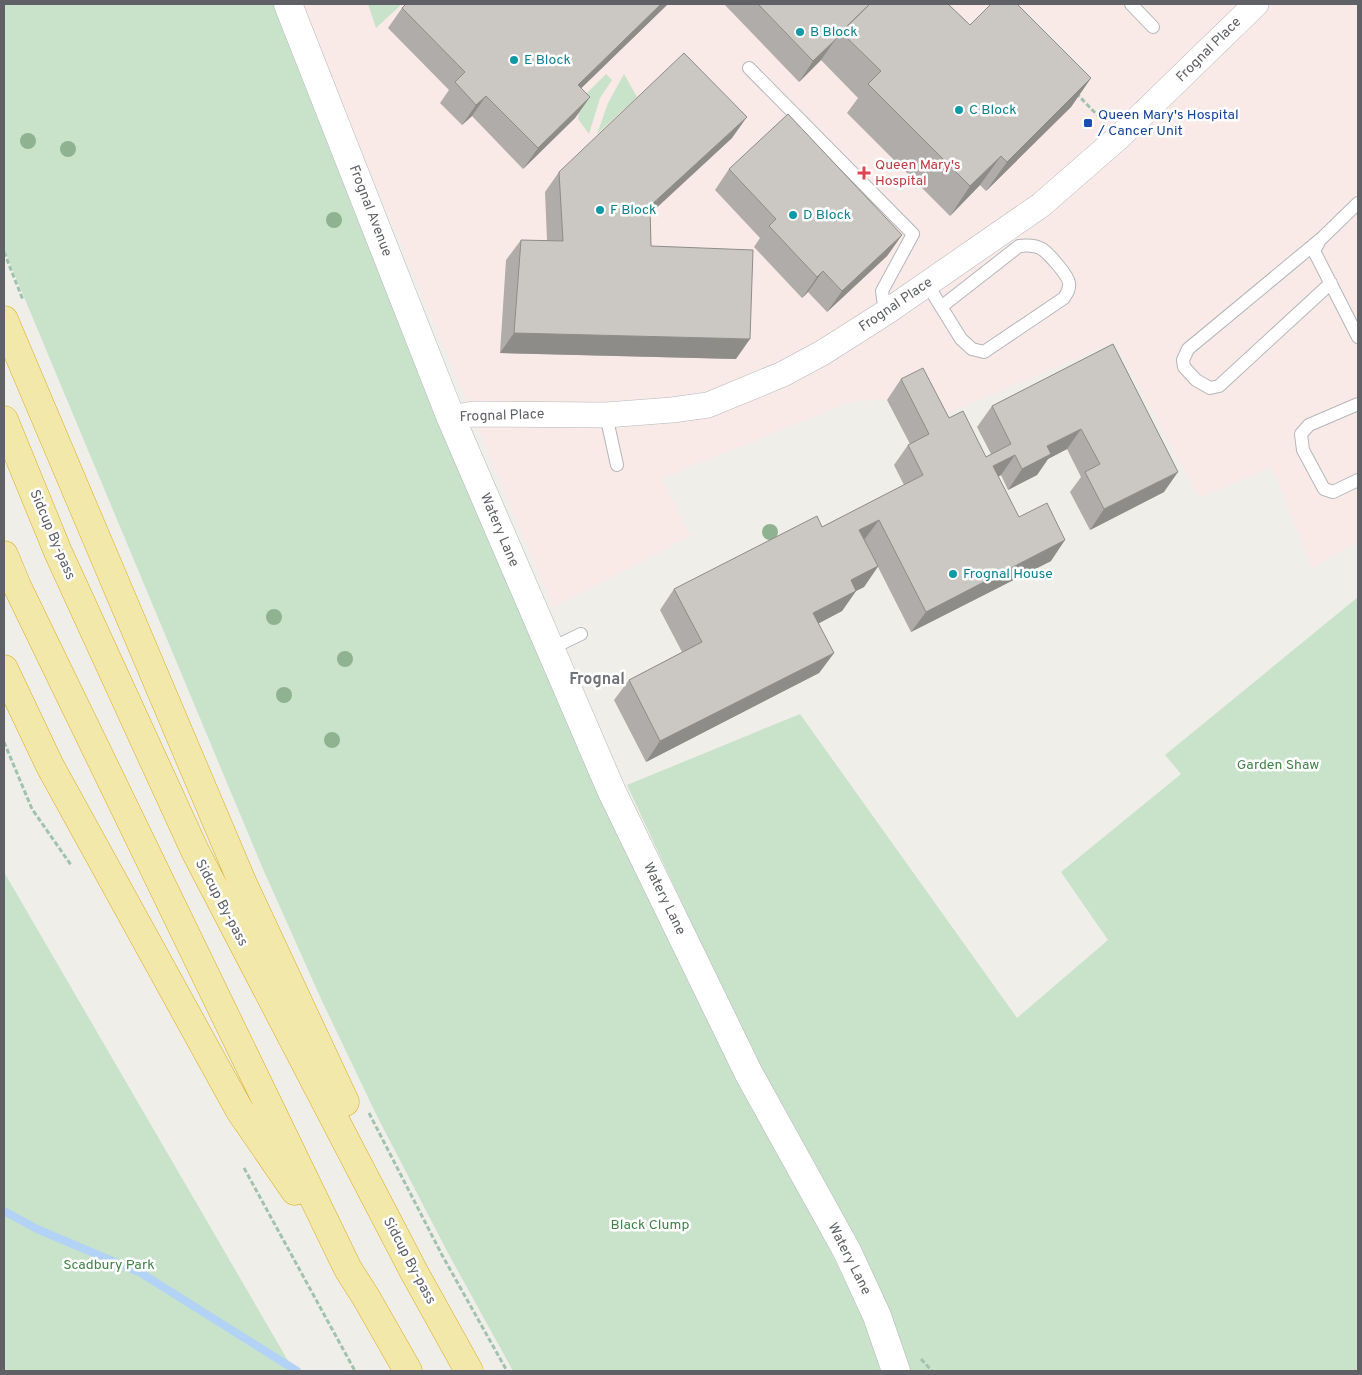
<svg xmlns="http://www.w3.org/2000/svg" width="1362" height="1375" font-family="Overpass,sans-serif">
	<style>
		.medical { fill: #f9eae7 }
		.green { fill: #c8e3ca }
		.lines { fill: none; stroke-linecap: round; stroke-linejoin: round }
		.stream { stroke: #b2d3f5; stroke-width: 8 }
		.service-casing { stroke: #b4b6ba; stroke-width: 14 }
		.minor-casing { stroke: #b4b6ba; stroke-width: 26 }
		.tertiary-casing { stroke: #b4b6ba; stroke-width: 29 }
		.trunk-casing { stroke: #daad1d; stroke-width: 29 }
		.path { stroke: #a1c3ad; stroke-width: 3; stroke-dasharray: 5 2.5; stroke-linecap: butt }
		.service { stroke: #fff; stroke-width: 12 }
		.minor { stroke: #fff; stroke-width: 25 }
		.tertiary { stroke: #fff; stroke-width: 28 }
		.trunk { stroke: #f2e8aa; stroke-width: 28 }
		.tree { fill: #8fb391 }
		.wall { fill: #afaca9 }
		.shaded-wall { fill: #8e8c89 }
		.building { fill: #cbc8c4; stroke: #8e8c89 }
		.culture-dot { fill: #0f9aa8; stroke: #fff; stroke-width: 2 }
		.transit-dot { fill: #1a4fb4; stroke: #fff; stroke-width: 2 }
		.health-dot { fill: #e0444e; stroke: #fff; stroke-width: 2 }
		.labels { text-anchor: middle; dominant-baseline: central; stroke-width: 5; stroke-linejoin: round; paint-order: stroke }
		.culture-label { font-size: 14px; fill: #0d838f; stroke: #fff; text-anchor: start }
		.street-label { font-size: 14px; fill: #5f6166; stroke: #fff }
		.transit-label { font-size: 14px; fill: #164399; stroke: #fff; text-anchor: start }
		.health-label { font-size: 14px; fill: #be3a42; stroke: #fff; text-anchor: start }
		.park-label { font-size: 14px; fill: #418249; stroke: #fff }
		.quarter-label { font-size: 16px; font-weight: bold; fill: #707378; stroke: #fff }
	</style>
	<rect width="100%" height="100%" fill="#efeee8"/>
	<path class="medical" d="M300,4H1358V542L1312,568L1272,467L1199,498L1115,342L940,417L909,389L887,400L853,401L662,478L690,536L553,608Z"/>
	<path class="green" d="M4,4H283L737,1076L832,1254L864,1321L881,1371H513L448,1253L377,1116L322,1001L263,869L4,249Z
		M368,4H402L376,28Z
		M606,74L612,80L600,98L589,134L578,119L581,99Z
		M624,74L637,97L597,134L608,103Z
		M1358,597V1371H906L759,1069L627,785L800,714L1017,1018L1108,940L1061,872L1181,774L1165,755Z
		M4,872L294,1371H4Z"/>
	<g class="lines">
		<path class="stream" d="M4,1211L37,1229L141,1273L297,1371"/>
		<g class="service-casing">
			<path id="service" d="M1131,4L1153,27
				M749,68L913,234L882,291L885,313
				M1320,240L1314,251L1358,337
				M1331,283L1219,386L1210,388L1196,380L1184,367L1183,360L1188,349L1322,238L1358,203
				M927,284L961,339L972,349L984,352L1064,298C1067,293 1070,289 1069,283C1068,275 1049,254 1042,249C1035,245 1027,245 1019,246L941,307
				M1358,404L1309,425L1301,434L1303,450L1324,489L1333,492L1358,480
				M606,415L617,465
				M550,649L581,634"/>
		</g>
		<g class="minor-casing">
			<path id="minor" d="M451,418L473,414L606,415L672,410L708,405L783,374L822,353L885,313L1041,205L1119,137L1256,4"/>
		</g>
		<g class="tertiary-casing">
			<path id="tertiary" d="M288,4L451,418L612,792L749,1074L847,1251L877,1316L896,1371"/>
		</g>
		<g class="trunk-casing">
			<path id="trunk" d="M4,320L243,884L345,1102
				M4,420L58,552L195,851L414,1272L469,1371
				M4,555L17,586L348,1269L367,1299L408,1371
				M4,669L50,766L240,1111L295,1191"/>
		</g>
		<path class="path" d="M208,4V5
			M1076,93L1101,119
			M4,252L23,300
			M4,742L32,809L71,865
			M369,1113L442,1255L507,1371
			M244,1168L355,1371
			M921,1359L932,1371"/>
		<use href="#service" class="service"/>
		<use href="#minor" class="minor"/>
		<use href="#tertiary" class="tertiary"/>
		<use href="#trunk" class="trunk"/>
	</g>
	<g class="tree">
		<circle cx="28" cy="141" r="8"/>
		<circle cx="68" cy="149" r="8"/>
		<circle cx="334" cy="220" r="8"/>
		<circle cx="770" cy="532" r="8"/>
		<circle cx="274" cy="617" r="8"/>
		<circle cx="345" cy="659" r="8"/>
		<circle cx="284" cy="695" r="8"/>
		<circle cx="332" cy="740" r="8"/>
	</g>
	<path class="wall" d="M406,4H668L581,88L590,97L575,118L523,169L472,116L462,125L440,103L449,90L388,28L402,8Z
		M724,4H948L970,25L1091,78L1071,107L986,191L980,185L950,216L847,113L858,98L821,60L799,82Z
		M732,138L650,213L651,246L736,359L500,353L506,260L521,240H547L545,192L559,172Z
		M729,169L902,235L887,256L827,312L808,292L802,298L754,247L760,238L715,190Z
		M1113,344L1164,492L1090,530L1070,492L1081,477L1067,449L1048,459L1037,475L1008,490L1001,475L998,477L1019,517L1051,561L911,632L878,567L864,587L856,591L842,611L818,623L834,653L819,673L646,762L614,700L629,680L682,652L660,610L674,589L822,527L904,485L894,465L908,445L910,444L887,400L901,379L949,418L986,457L991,454L977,427L992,406Z"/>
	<path class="shaded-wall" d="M661,4H668L563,106L578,85Z
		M835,40L821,60L799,82L813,61Z
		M1091,78L1071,107L986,191L1007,162Z
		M486,96L472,116L462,125L476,105Z
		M590,97L575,118L523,169L538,148Z
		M747,117L732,138L636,227L650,206Z
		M1001,156L980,185L950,216L970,186Z
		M902,235L887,256L827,312L842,291Z
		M823,271L808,292L802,298L817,277Z
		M514,333L750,339L736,359L500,353Z
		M1081,429L1067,449L1048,459L1037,475L1008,490L1022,469L1047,446Z
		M1015,455L1001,475L979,487L993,466Z
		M1178,472L1164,492L1090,530L1104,509Z
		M879,520L864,540L859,530Z
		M1065,540L1051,561L911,632L926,612Z
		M878,566L864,587L856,591L842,611L799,634L813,613L851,580Z
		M834,653L819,673L646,762L660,741Z"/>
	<path class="building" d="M406,4H661L578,85L590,97L538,148L486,96L476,105L455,82L465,72L402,8Z
		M758,4H870L841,32L835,40L813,61Z
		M870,4H948L970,25L991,4H1017L1091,78L1007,162L1001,156L970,186L868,84L881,71L841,32Z
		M684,53L747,117L650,206L651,246L753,250L750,339L514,333L521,240L563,241L559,172Z
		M788,114L902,235L842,291L823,271L817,277L769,226L776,219L729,169Z
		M1113,344L1178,472L1104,509L1085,472L1100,464L1081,429L1047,446L1051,454L1022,469L1015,455L993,466L1019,517L1047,503L1065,540L926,612L879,520L859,530L878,566L851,580L856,591L813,613L834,653L660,741L629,680L702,642L674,589L817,516L822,527L923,475L908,445L929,434L901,379L923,368L949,418L963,411L986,457L1011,444L992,406Z"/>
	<g class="culture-dot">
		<circle cx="800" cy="32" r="5"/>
		<circle cx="514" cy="60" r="5"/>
		<circle cx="959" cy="110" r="5"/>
		<circle cx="600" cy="210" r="5"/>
		<circle cx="793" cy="215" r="5"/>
		<circle cx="953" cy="574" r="5"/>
	</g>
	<rect class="transit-dot" x="1083" y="118" width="10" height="10" rx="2.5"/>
	<path class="health-dot" d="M861.5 165.5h5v5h5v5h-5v5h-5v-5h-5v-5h5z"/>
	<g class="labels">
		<g class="culture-label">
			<text x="810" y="32">B Block</text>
			<text x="524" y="60">E Block</text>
			<text x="969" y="110">C Block</text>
			<text x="610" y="210">F Block</text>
			<text x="803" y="215">D Block</text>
			<text x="963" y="574">Frognal House</text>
		</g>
		<g class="street-label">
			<text transform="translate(1209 50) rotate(-45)">Frognal Place</text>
			<text transform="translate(370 211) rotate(69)">Frognal Avenue</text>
			<text transform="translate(896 305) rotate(-34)">Frognal Place</text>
			<text transform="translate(502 416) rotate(-2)">Frognal Place</text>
			<text transform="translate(499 530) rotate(67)">Watery Lane</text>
			<text transform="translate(52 535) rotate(67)">Sidcup By-pass</text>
			<text transform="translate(664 899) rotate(64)">Watery Lane</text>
			<text transform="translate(221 903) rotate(62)">Sidcup By-pass</text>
			<text transform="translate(849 1259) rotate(63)">Watery Lane</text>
			<text transform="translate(409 1261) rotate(62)">Sidcup By-pass</text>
		</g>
		<g class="transit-label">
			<text x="1098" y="115">Queen Mary's Hospital<tspan x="1098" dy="16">/ Cancer Unit</tspan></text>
		</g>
		<g class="health-label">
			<text x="875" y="165">Queen Mary's<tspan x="875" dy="16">Hospital</tspan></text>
		</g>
		<g class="park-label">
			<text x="1278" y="765">Garden Shaw</text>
			<text x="650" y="1225">Black Clump</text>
			<text x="109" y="1265">Scadbury Park</text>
		</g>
		<g class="quarter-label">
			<text x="597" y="680">Frognal</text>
		</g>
	</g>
	<rect width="1362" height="1375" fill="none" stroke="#5f6166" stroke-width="10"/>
</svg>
